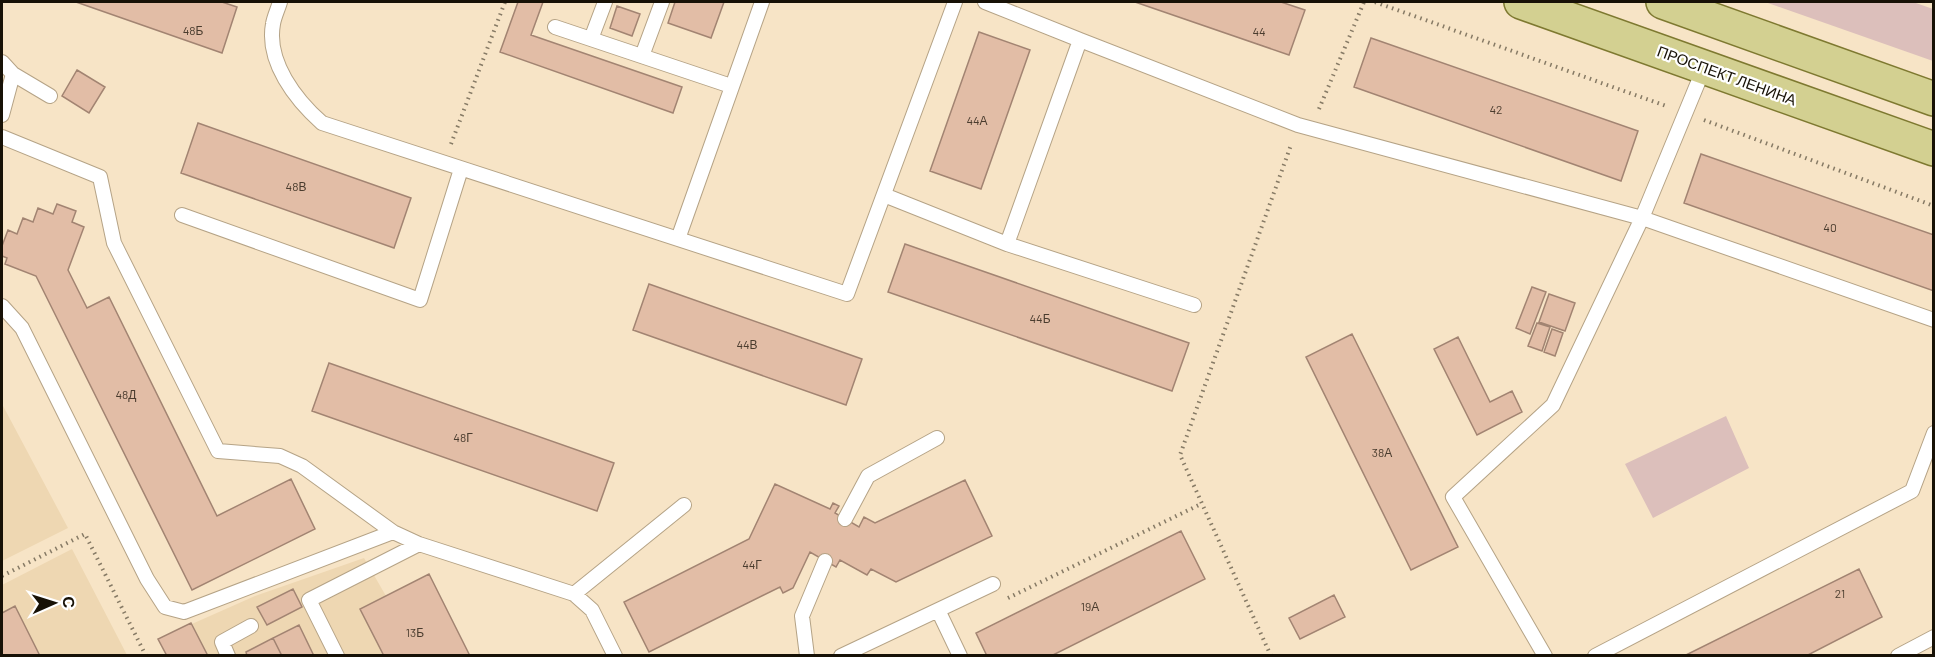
<svg xmlns="http://www.w3.org/2000/svg" width="1935" height="657" font-family="Barlow,sans-serif">
	<style>
		.built { fill: #eed7b2 }
		.green { fill: #dcbfbb }
		.building { fill: #e2bda6; stroke: #a28472; stroke-width: 1.5 }
		.lines { fill: none; stroke-linecap: round; stroke-linejoin: round }
		.service-casing { stroke: #b5a386; stroke-width: 16 }
		.primary-casing { stroke: #7e7930; stroke-width: 36 }
		.path { stroke: #867a65; stroke-width: 4; stroke-dasharray: 1.5 4.5; stroke-linecap: butt }
		.service { stroke: #fff; stroke-width: 14 }
		.primary { stroke: #d3d091; stroke-width: 33 }
		.labels { text-anchor: middle; dominant-baseline: central; stroke-width: 4.5; stroke-linejoin: round; paint-order: stroke }
		.number-label { font-size: 12px; fill: #4a3c2e }
		.street-label { font-size: 15px; fill: #171106; stroke: #fff }
	</style>
	<rect width="100%" height="100%" fill="#f7e4c6"/>
	<path class="built" d="M2,404L68,528L2,561Z
		M72,549L127,655L2,656V585Z
		M364,558L386,596L429,574L470,655H282L273,639L246,652L247,655H167L158,639L255,596Z"/>
	<path class="green" d="M1765,2H1913L1933,9V61Z
		M1726,416L1749,468L1653,518L1625,464Z"/>
	<path class="building" d="M76,2H222L237,7L222,53Z
		M518,2H543L531,35L682,87L673,113L500,52Z
		M675,2H724L711,38L668,23Z
		M1135,2H1281L1305,10L1289,55Z
		M617,6L640,14L632,36L610,28Z
		M979,32L1030,50L981,189L930,171Z
		M1371,38L1638,131L1621,181L1354,87Z
		M77,70L105,87L89,113L62,96Z
		M198,123L411,198L394,248L181,173Z
		M1701,154L1934,235V291L1684,203Z
		M57,204L76,211L72,222L84,227L68,270L87,308L109,297L217,516L291,479L315,529L192,590L36,276L5,264L7,258L2,256V246L8,230L17,234L23,218L33,222L38,208L53,214Z
		M905,244L1189,343L1172,391L888,292Z
		M649,284L862,359L846,405L633,330Z
		M1532,287L1546,292L1530,334L1516,328Z
		M1549,294L1575,303L1565,331L1539,322Z
		M1537,323L1550,327L1542,351L1528,346Z
		M1552,329L1563,333L1555,356L1544,352Z
		M1352,334L1458,547L1411,570L1306,357Z
		M1458,337L1490,402L1512,391L1522,412L1477,435L1434,349Z
		M329,363L614,463L597,511L312,411Z
		M965,480L992,536L896,582L871,569L867,575L840,560L836,567L810,552L793,588L783,593L780,587L649,652L624,602L749,539L775,484L830,509L833,503L839,506L835,513L859,527L864,517L875,523Z
		M1181,531L1205,579L1051,656H987L976,633Z
		M1859,569L1882,617L1806,656H1684Z
		M429,574L470,656H384L360,609Z
		M293,589L302,607L267,625L257,607Z
		M1334,595L1345,617L1300,639L1289,618Z
		M15,606L40,656H2V613Z
		M191,623L208,656H167L158,639Z
		M299,625L314,656H282L273,638Z
		M273,638L282,656H247L246,652Z"/>
	<g class="lines">
		<g class="service-casing">
			<path id="service" d="M280,2C278,9 274,17 273,24C266,62 296,100 322,123L847,294L955,2
				M985,2L1080,40
				M555,27L731,86
				M591,39L605,2
				M642,56L662,2
				M2,62L13,74L2,115
				M13,74L50,96
				M2,137L100,177L114,243L218,451L280,456L302,466L393,532L419,544L574,594L592,610L615,656
				M884,195L1007,244L1080,40L1298,125L1642,218L1934,320
				M182,215L420,300L461,169
				M678,239L762,2
				M1007,244L1194,305
				M2,306L22,328L147,579L165,607L184,612L393,532
				M845,519L868,476L937,438
				M574,594L684,505
				M938,610L960,656
				M228,656L222,642L251,626
				M337,656L309,600L419,544
				M807,656L802,616L825,561
				M841,656L993,584
				M1545,656L1453,497L1553,405L1642,218L1704,68
				M1595,656L1912,491L1934,433
				M1898,656L1934,637"/>
		</g>
		<g class="primary-casing">
			<path id="primary" d="M1521,2L1934,149
				M1663,2L1934,99"/>
		</g>
		<path class="path" d="M1375,2L1666,106
			M1319,109L1364,2
			M1704,120L1934,206
			M451,144L505,2
			M2,576L85,534L146,656
			M1008,598L1201,504
			M1271,656L1180,455L1291,145"/>
		<use href="#service" class="service"/>
		<use href="#primary" class="primary"/>
	</g>
	<g class="labels">
		<g class="number-label">
			<text x="193" y="30">48Б</text>
			<text x="1259" y="31">44</text>
			<text x="1496" y="109">42</text>
			<text x="977" y="120">44А</text>
			<text x="296" y="186">48В</text>
			<text x="1830" y="227">40</text>
			<text x="1040" y="318">44Б</text>
			<text x="747" y="344">44В</text>
			<text x="126" y="394">48Д</text>
			<text x="463" y="437">48Г</text>
			<text x="1382" y="452">38А</text>
			<text x="752" y="564">44Г</text>
			<text x="1840" y="593">21</text>
			<text x="1090" y="606">19А</text>
			<text x="415" y="632">13Б</text>
		</g>
		<g class="street-label">
			<text transform="translate(1727 75) rotate(20)">ПРОСПЕКТ ЛЕНИНА</text>
		</g>
	</g>
	<rect width="1935" height="657" fill="none" stroke="#171106" stroke-width="6"/>
	<g transform="translate(54 603) rotate(87)" stroke="#ffffff" stroke-width="4.5" paint-order="stroke">
	<path d="M0-4.5L10 22L0 15L-10 22Z" fill="#171106"/>
	<text y="-9" font-size="16" font-weight="bold" text-anchor="middle" fill="#171106">С</text>
	</g>
</svg>
